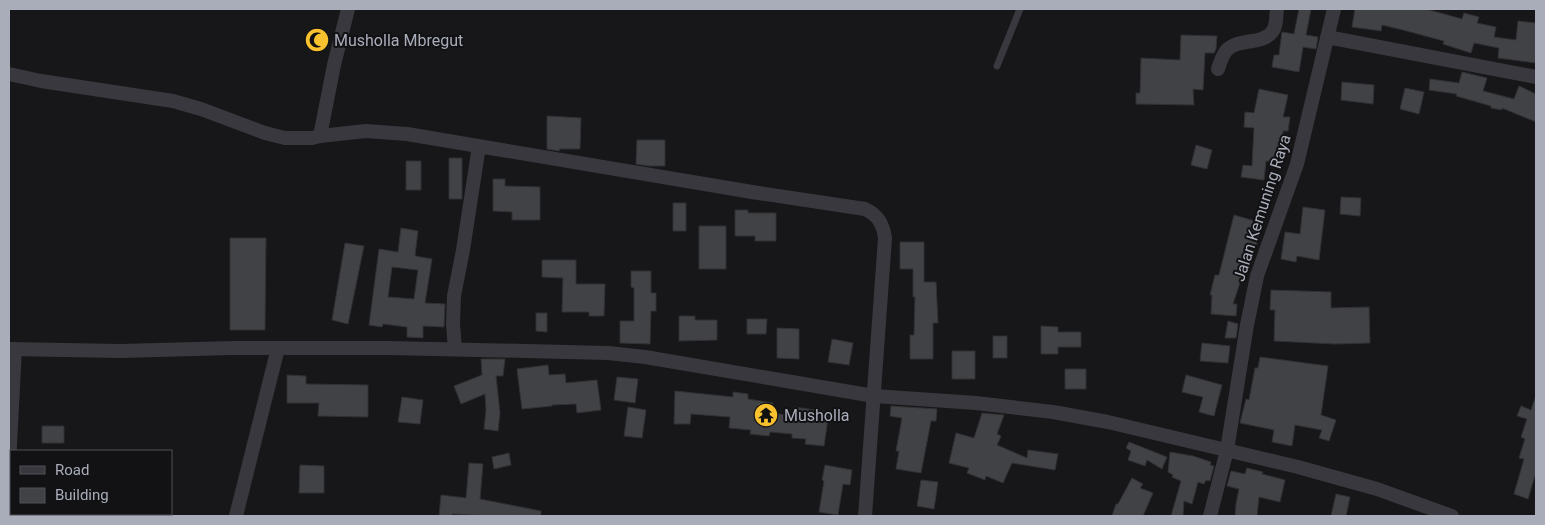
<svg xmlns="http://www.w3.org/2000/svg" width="1545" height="525" font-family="Roboto,sans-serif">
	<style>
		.building { fill: #414246; stroke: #313135; fill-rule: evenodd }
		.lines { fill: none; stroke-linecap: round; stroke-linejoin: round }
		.service { stroke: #38383e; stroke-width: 7 }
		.minor { stroke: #38383e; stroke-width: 14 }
		.labels { text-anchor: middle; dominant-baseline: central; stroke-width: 4; stroke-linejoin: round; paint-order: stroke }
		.poi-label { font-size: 16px; fill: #a9adba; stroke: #121214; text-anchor: start }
		.street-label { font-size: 16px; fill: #a9adba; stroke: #121214 }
	</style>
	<rect width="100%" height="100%" fill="#171719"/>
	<path class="building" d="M1299,9H1311L1306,35L1318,37L1316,49L1303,47L1299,72L1272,67L1274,55H1279L1282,32L1294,34Z
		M1355,9H1426L1462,19L1464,13L1479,17L1477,23L1496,27L1494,37L1516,40L1518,21L1536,23V63L1498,58L1499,48L1474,43L1471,53L1443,44L1444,41L1403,30L1382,25L1381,31L1352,27Z
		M1181,35L1217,36L1216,49L1214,53H1205L1203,90L1193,89L1194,105L1136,104V93H1140L1141,58L1180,60Z
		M1462,72L1487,78L1483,91L1514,99L1519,86L1536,94V122L1502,108V110L1491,108V106L1456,96L1457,94L1429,90L1430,79L1459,83Z
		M1342,82L1374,85L1373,104L1341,100Z
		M1405,88L1424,92L1419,114L1400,109Z
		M1259,89L1288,95L1283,117H1290L1288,131H1283L1281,162L1266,161L1264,180L1241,177L1243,165L1252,166L1254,128L1244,127L1245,112L1254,113Z
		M547,116L581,118L580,149H560L559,151L547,149Z
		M637,140H665V166H649L636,164Z
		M1196,145L1212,150L1207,169L1191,165Z
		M449,158H462V199H449Z
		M406,161H421V190H406Z
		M493,179H505V186L540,187V220H512V212L493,211Z
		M1341,197L1361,198L1360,216L1340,214Z
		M673,203H686V231H673Z
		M1303,207L1325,210L1319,260L1297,256L1296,262L1281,259L1285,232L1300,234Z
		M735,210H748V213H776V241H755V236H735Z
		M1234,215L1262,223L1251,265L1246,264L1233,304H1237L1236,316L1211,314L1212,295H1210L1215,275H1219Z
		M699,226H726V269H699Z
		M401,228L418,231L415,256L432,259L425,303L445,304L444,327L423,326V338L407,337V327L383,324L382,327L369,325L379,249L398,252ZM392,267L418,270L414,299L388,297Z
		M230,238H266L265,330H230Z
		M900,242H924V282H936L938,323H933V359H910V335H914L915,297H913V269H900Z
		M345,243L364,246L348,324L332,320Z
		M542,260H576V284H605L604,316H589V312H562L563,278L542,277Z
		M631,271H651V293H656V311H651L650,344L620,343V321H634V288L631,287Z
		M1271,290L1331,292V308L1369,307L1370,343L1335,344L1274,341L1275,310H1270Z
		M536,313H547V332L536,331Z
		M679,316H695V320H717V340L679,341Z
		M747,319H767L766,334H747Z
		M1228,321L1238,324L1236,338H1225Z
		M1041,326L1058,327V332H1081V347H1058V354H1041Z
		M777,328L799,329V359L777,358Z
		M993,336H1007V358H993Z
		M832,339L853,343L849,365L828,362Z
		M1202,343L1230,346L1228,363L1200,361Z
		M952,351H975V379H952Z
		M1260,357L1328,366L1321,415L1336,420L1329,441L1319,438L1322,430L1295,425L1292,446L1272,442L1274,430L1240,423L1246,399L1249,400L1255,368H1258Z
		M481,359H505L503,376H496L500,413L498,431L484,429L486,410L485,394L461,404L454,386L482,375Z
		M548,365L549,375L565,374L566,383L597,380L601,410L577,413L576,404L552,405V406L522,409L517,369Z
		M1065,369H1086V389H1065Z
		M287,375L306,376V384L368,385V417L318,416L319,403H287Z
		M1186,375L1222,385L1214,416L1199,412L1203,397L1182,392Z
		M617,377L638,379L635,403L614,400Z
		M675,391L733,397V392L748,394V399L773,403L772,413L794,416V407L829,412L824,446L805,444L806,439L792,438V434L770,432L769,436L750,434L751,430L729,428L730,417L691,414L690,424H674Z
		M402,397L423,400L420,424L398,422Z
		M1535,398H1536V472L1528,499L1514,494L1524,459L1519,458L1525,439L1521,437L1527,419L1517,416L1521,406L1531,410Z
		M891,406L937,409L936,421H931L921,473L896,469L899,451H896L902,418L890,416Z
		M628,407L646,410L642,438L624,436Z
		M982,413L1004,415L997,434L1001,436L997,445L1027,458L1028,450L1058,454L1055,470L1012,463L1003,483L986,476L985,480L967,473L969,468L949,463L956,433L974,438Z
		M42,426H64V443H42Z
		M1129,442L1167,457L1162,469L1147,460L1145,466L1128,460L1131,451L1126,448Z
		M1170,452L1193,456L1211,462L1210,465L1214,466L1210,481L1206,480L1204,484L1198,482L1192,504L1184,501L1183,516H1171L1181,481L1172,477L1173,475L1168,472Z
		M509,453L511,465L494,469L492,457Z
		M469,463L483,464L480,499L541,511V516H488L452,514V516H439L441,495L466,498Z
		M300,465L324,466V493H299Z
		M825,465L852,470L850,485L843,484L838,515L819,512L824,481L822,480Z
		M1247,468L1263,472L1262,474L1285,480L1280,502L1259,497L1257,516H1235L1236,504L1239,489L1227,486L1231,471L1245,474Z
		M1132,478L1143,484L1140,488L1153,493L1143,516H1112L1116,504H1118Z
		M921,480L938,482L934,509L917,506Z
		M1336,494L1350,497L1346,516H1331Z"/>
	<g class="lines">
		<path class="service" d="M997,66L1020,9"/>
		<path class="minor" d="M1327,37L1536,77
			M1218,69C1220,63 1222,56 1226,51C1238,37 1261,46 1272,32C1277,26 1276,16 1277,9
			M9,74L41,81L173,101L201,109L265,133L285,138H312L320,136L366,131L407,134L752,192L865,209C878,215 883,224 885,238L865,516
			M320,136L334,65L348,9
			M9,349L121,351L233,348H389L526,351L608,353L645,357L874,396L976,403L1053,412L1108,422L1298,467L1377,489L1452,516
			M455,349L453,324L454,296L463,250L479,146
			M9,464L15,349
			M236,516L278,348
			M1210,516L1227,450L1247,325L1257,276L1297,164L1334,9"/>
	</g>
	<defs>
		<g id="mosque-disc" transform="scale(1.25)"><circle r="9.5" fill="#fac12e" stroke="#121214"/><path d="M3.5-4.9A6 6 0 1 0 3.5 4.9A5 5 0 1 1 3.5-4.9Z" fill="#111"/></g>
		<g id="temple-disc" transform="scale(1.25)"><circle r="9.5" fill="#fac12e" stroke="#121214"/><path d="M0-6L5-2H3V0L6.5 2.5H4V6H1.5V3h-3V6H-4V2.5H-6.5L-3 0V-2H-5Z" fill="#111"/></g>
	</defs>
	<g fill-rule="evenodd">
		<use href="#mosque-disc" x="317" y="40"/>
		<use href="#temple-disc" x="766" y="415"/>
	</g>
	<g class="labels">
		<g class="poi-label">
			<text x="334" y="40">Musholla Mbregut</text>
			<text x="784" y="415">Musholla</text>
		</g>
		<g class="street-label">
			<text transform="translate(1262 208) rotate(-72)">Jalan Kemuning Raya</text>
		</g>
	</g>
	<rect width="1545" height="525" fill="none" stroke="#a9adba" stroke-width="20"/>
	<rect x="10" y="450" width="162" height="65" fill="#121214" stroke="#4e5056"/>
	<rect x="20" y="466" width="25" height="8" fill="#38383e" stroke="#4e5056"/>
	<text x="55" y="475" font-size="15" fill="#a9adba">Road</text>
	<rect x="20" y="488" width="25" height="15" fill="#414246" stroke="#4e5056"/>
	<text x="55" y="500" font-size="15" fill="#a9adba">Building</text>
</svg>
